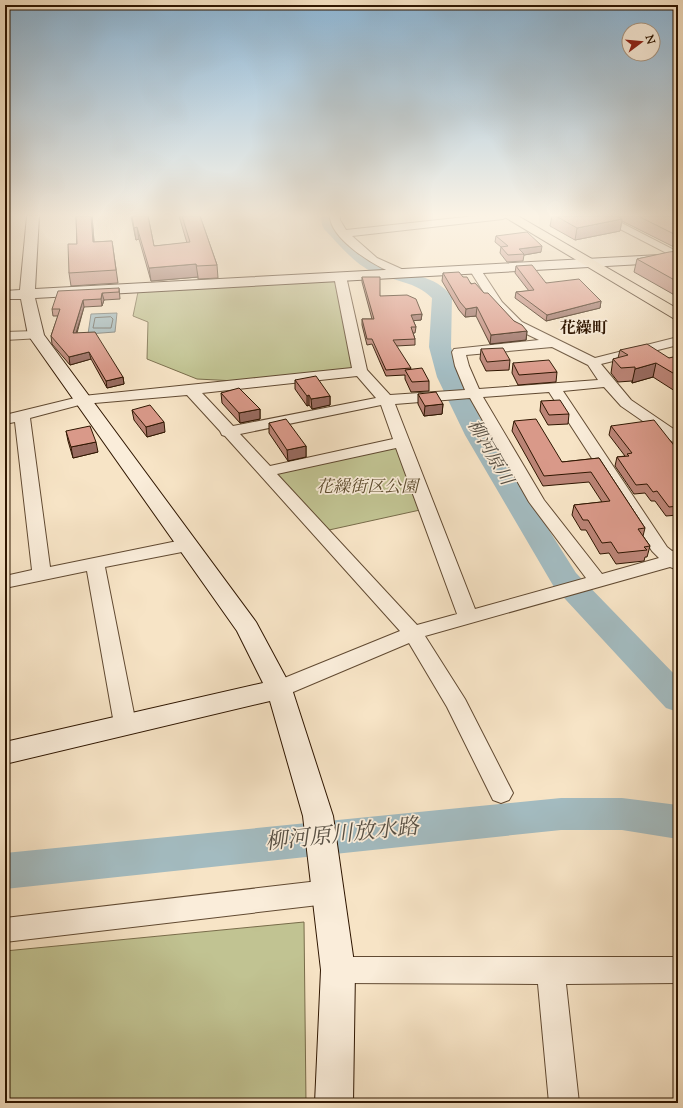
<svg xmlns="http://www.w3.org/2000/svg" width="683" height="1108" font-family="'Sorts Mill Goudy','Noto Serif JP',serif">
	<style>
		.green { fill: #c1c392; stroke: #786c4a }
		.water { fill: #a3bbc0; stroke: #757974 }
		.lines { fill: none; stroke-linecap: round; stroke-linejoin: round }
		.shore { stroke: #696860; stroke-width: 1 }
		.river { fill: #a3bbc0; fill-rule: evenodd }
		.street-casing { stroke: #614a32; stroke-width: 2 }
		.secondary-casing { stroke: #2f1601; stroke-width: 2 }
		.primary-casing { stroke: #2f1601; stroke-width: 2 }
		.street { fill: #faedda; fill-rule: evenodd }
		.secondary { fill: #faedda; fill-rule: evenodd }
		.primary { fill: #f7e4c6; fill-rule: evenodd }
		.wall { fill: #bb8476; stroke: #2f1601 }
		.shaded-wall { fill: #986b60; stroke: #2f1601 }
		.building { fill: #d99989; stroke: #2f1601 }
		.labels { text-anchor: middle; dominant-baseline: central; stroke-width: 3.5; stroke-linejoin: round; paint-order: stroke }
		.far-quarter-label { font-size: 16px; font-weight: bold; fill: #2f1601; stroke: #faedda }
		.park-label { font-size: 17px; font-style: italic; fill: #5b4a2c; stroke: #faedda }
		.water-label { font-size: 18px; font-style: italic; fill: #585044; stroke: #faedda }
		.near-water-label { font-size: 22px; font-style: italic; fill: #585044; stroke: #faedda }
	</style>
	<rect width="100%" height="100%" fill="#f7e4c6"/>
	<filter id="stains"><feTurbulence type="fractalNoise" baseFrequency=".005" numOctaves="4"/><feColorMatrix values="0 0 0 0 .2 0 0 0 0 .09 0 0 0 0 .02 0 0 0 .5 -.17"/></filter>
	<radialGradient id="worn" r=".72"><stop offset=".6" stop-color="#630" stop-opacity="0"/><stop offset="1" stop-color="#630" stop-opacity=".3"/></radialGradient>
	<path class="green" d="M332,281L335,282L353,368L236,381L197,379L147,359L148,322L133,316L138,292Z
		M396,447L420,510L329,530L276,474Z
		M304,922L306,1103H5V951Z"/>
	<path class="water" d="M117,313L115,332L88,334L91,314Z"/>
	<g class="lines">
		<path class="shore" d="M111,317L113,319L111,328H93L95,318Z"/>
		<path class="river" d="M321,216H337C339,226 346,231 353,238C362,247 372,257 384,264C407,277 435,273 452,297L451,347L459,377L489,435L576,573L678,678V712L666,708L554,587L465,435L437,377L429,347L432,298C417,282 393,281 373,272C354,264 338,243 324,229L322,225Z
			M561,798H622L678,805V839L622,830H561L5,889V853Z"/>
		<g class="street-casing">
			<path id="street" d="M330,216H340V220L346,230L475,216H508L503,219L352,236L377,258L406,271L408,273L406,275L402,276C381,271 330,240 330,216Z
				M595,216H608L678,252V259Z
				M475,266L479,267L502,302L522,322L595,358L678,337V345L601,364L631,400L678,432V444L673,442L621,406L604,387L563,391L667,547L672,551L678,549V570L670,567L425,636L465,699L513,793L509,800L501,803L493,800L447,707L409,643L286,695L279,697L272,695L268,689L272,683L400,631L225,436L222,435L220,431L187,395L83,404L30,418L50,567L187,539L193,541L196,545L193,549L187,551L105,567L136,724L133,730L125,732L117,730L114,724L87,571L5,588V576L32,570L15,422L5,424V415L83,396L352,368L334,276L340,273L346,276L367,370L390,395L465,390L455,366L452,352L454,349L539,340L514,328L493,307L469,269ZM552,347L588,365L598,380L479,389L469,366L466,355ZM357,376L376,398L233,426L202,393ZM549,392L652,551L659,558L602,574L544,500L483,397ZM470,398L529,502L586,578L475,609L395,404ZM381,405L393,439L270,466L240,434ZM396,448L457,614L417,625L277,474Z
				M36,331L41,332L42,335L41,338L5,340V332Z
				M327,880L336,884L340,892L336,900L327,904L5,942V918Z
				M338,957H678V983L566,984L579,1103H549L538,984L338,983L328,979L324,970L328,961Z"/>
		</g>
		<g class="secondary-casing">
			<path id="secondary" d="M27,216H39L35,289L678,254V262L35,298L44,335L256,622L292,689L333,816L355,970L353,1103H315L321,970L303,816L270,701L5,764V742L263,683L237,631L28,335L21,299H5V291L20,290Z"/>
		</g>
		<g class="primary-casing">
			<path id="primary" d="M503,216H518L678,309V320L673,318Z"/>
		</g>
		<use href="#street" class="street"/>
		<use href="#secondary" class="secondary"/>
		<use href="#primary" class="primary"/>
	</g>
	<path class="wall" d="M76,216H92L94,242L112,241L118,283L71,286L69,273L77,244Z
		M131,216H148L154,246L187,243L179,216H200L217,265L218,278L198,279V277L151,281L139,239L136,240Z
		M552,216H678V249L622,221L620,231L575,240L550,226Z
		M496,236L541,252L524,255L523,261L507,262L500,253L501,247L495,242Z
		M678,251V297L634,272L637,259Z
		M516,266L546,283L601,301L600,308L546,321L515,298L516,292L529,291L515,273Z
		M443,273L463,277L484,293L514,321L527,331L526,340L490,344L476,316L465,317L459,310L442,281Z
		M362,277L380,296L422,314L421,320H413L416,327L415,333H413L415,339V345L396,346L411,369L429,381V391L411,392L405,379V375L386,376L372,344L367,345L362,325V319H372L362,282Z
		M119,288L120,299L104,300L102,306L84,307L77,333L123,377L124,384L107,388L91,359L70,365L52,344L51,336L58,316H53L52,309Z
		M481,349L510,360L509,370L486,371L480,359Z
		M620,350L669,358L678,361V393L653,377L632,383V381L618,382L611,373L613,359L618,358Z
		M513,363L557,372L556,382L518,385L512,373Z
		M295,380L330,396V405L312,409L309,405L307,406L295,389Z
		M221,393L260,409V419L240,423L222,403Z
		M418,394L443,404L442,414L424,416L418,404Z
		M541,401L569,414L568,424L548,425L540,411Z
		M132,410L165,432L147,437L134,420Z
		M514,421L562,462L599,458L645,528L643,536L650,546L647,557H645L644,561L616,564L609,553L600,554L586,530H581L572,515L574,505L602,502L589,482L543,486L512,431Z
		M269,423L306,446V457L288,461L269,433Z
		M611,426L676,448H678V515L666,516L655,501H651L645,493L634,494L615,466L617,457L625,456L609,435Z
		M66,431L98,452L73,458L68,441Z"/>
	<path class="shaded-wall" d="M91,216H92L95,255L93,242Z
		M622,219L620,231L575,240L577,228Z
		M137,227L139,239L136,240L134,228Z
		M542,246L541,252L524,255L519,249Z
		M196,264L198,277L151,281L149,268Z
		M102,293L104,300L102,306L101,299Z
		M83,300L84,307L74,340L73,333Z
		M601,301L600,308L546,321L547,315Z
		M477,307L476,316L465,317L466,309Z
		M422,314L421,320L410,321L411,315Z
		M527,331L526,340L490,344L491,335Z
		M89,352L91,359L70,365L69,357Z
		M656,363L653,377L632,383L635,369Z
		M123,377L124,384L107,388L106,381Z
		M309,395V405L307,406V396Z
		M330,396V405L312,409L311,399Z
		M443,404L442,414L424,416L425,406Z
		M260,409V419L240,423L239,413Z
		M164,422L165,432L147,437L146,427Z
		M96,442L98,452L73,458L71,447Z
		M306,446V457L288,461L287,450Z"/>
	<path class="building" d="M76,216H91L93,242L112,241L116,270L69,273L68,244H77Z
		M132,216H148L154,246L190,242L182,216H200L217,265L197,266L196,264L149,268L137,227L134,228Z
		M556,216H617L622,219L577,228Z
		M638,216H678V236Z
		M527,232L542,246L519,249L524,254L508,255L501,247L508,246L496,236Z
		M678,251V282L637,259L669,252Z
		M532,265L546,283L579,279L601,301L547,315L516,292L534,290L516,266Z
		M459,272L463,277H467L471,284L475,283L484,293H488L514,321L522,325L527,331L491,335L477,307L466,309L460,302L443,273Z
		M362,277H380V296L407,295L416,299L422,314L411,315L416,327H411L415,339L393,340L411,368L386,370L372,339H367L362,319H374Z
		M119,288V292L102,293L101,299L83,300L73,333L95,332L123,377L106,381L89,352L69,357L51,336L60,309H52L58,291Z
		M647,344L669,358L673,357L678,361V376L656,363L635,369V367L621,368L613,359L628,355L620,350Z
		M503,348L510,360L487,362L481,349Z
		M549,360L557,372L519,375L513,363Z
		M422,368L429,381L412,382L405,370Z
		M316,376L330,396L311,399L309,395L307,396L295,380Z
		M239,388L260,409L239,413L221,393Z
		M436,392L443,404L425,406L418,394Z
		M560,400L569,414L549,415L541,401Z
		M150,405L164,422L146,427L132,410Z
		M286,419L306,446L287,450L269,423Z
		M536,419L562,462L599,458L645,528L638,529L650,546L644,547L647,550L618,553L611,542L602,543L588,520H583L574,505L610,501L591,472L544,476L514,421Z
		M654,420L676,448H678V506L669,507L657,491L653,492L647,484L636,485L617,457L629,456L627,454L632,453L611,426Z
		M90,426L96,442L71,447L66,431Z"/>
	<linearGradient id="sky" x2="0" y2="1"><stop stop-color="#8cb7d8"/><stop offset="0.58" stop-color="#fbf3e5"/><stop offset="1" stop-color="#fbf3e5" stop-opacity="0"/></linearGradient>
	<rect width="683" height="371" fill="url(#sky)"/>
	<g class="labels">
		<g class="far-quarter-label">
			<text x="584" y="329">花繰町</text>
		</g>
		<g class="park-label">
			<text x="367" y="488">花繰街区公園</text>
		</g>
		<g class="water-label">
			<text transform="translate(489 453) rotate(60)">柳河原川</text>
		</g>
		<g class="near-water-label">
			<text transform="translate(342 836) rotate(-6)">柳河原川放水路</text>
		</g>
	</g>
	<rect width="683" height="1108" fill="none" stroke="#f7e4c6" stroke-width="20"/>
	<rect x="6" y="6" width="671" height="1096" fill="none" stroke="#2f1601" stroke-width="2"/>
	<rect x="10" y="10" width="663" height="1088" fill="none" stroke="#2f1601"/>
	<g transform="translate(641 42) rotate(74)"><circle r="19" fill="#faedda" stroke="#a99783"/>
	<path d="M0-3L7 15L0 10L-7 15Z" fill="#8f2418"/>
	<text y="-6" font-size="11" font-weight="bold" text-anchor="middle" fill="#2f1601">N</text>
	</g>
	<rect width="100%" height="100%" filter="url(#stains)"/>
	<rect width="100%" height="100%" fill="url(#worn)"/>
</svg>
